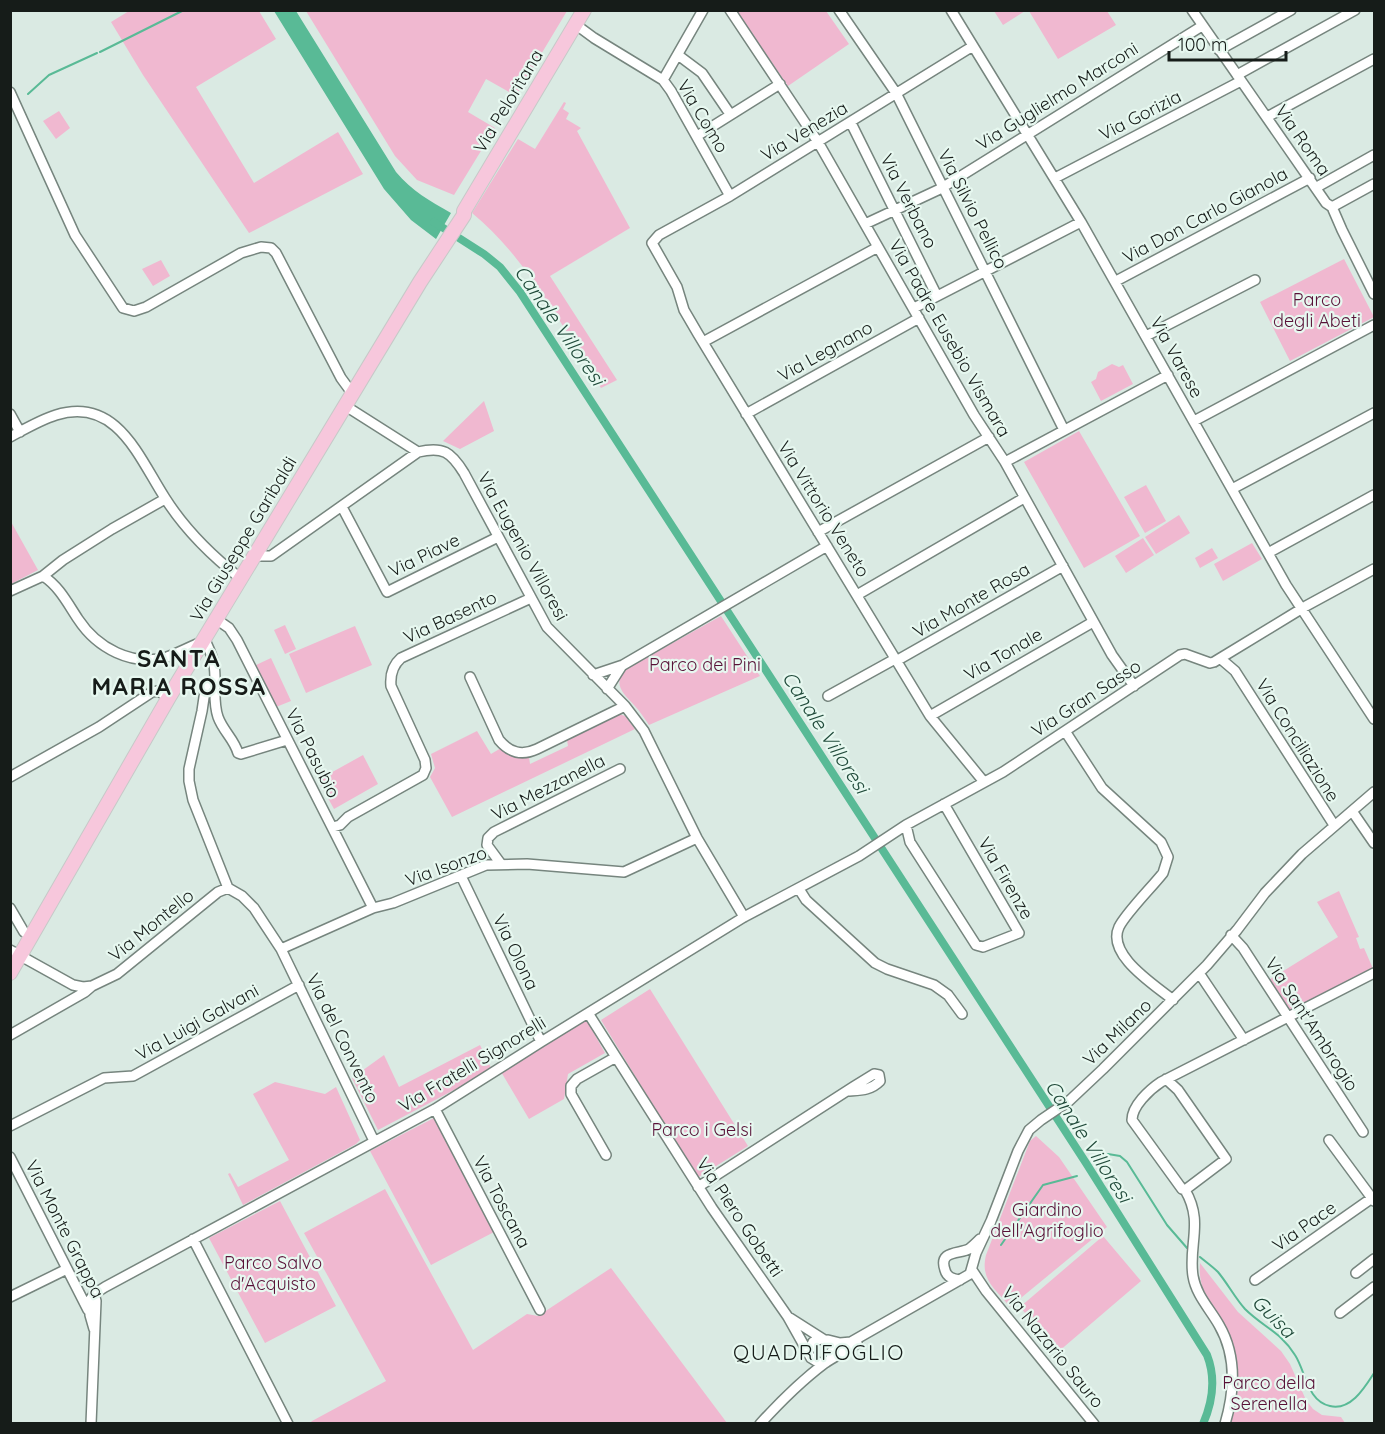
<svg xmlns="http://www.w3.org/2000/svg" width="1385" height="1434" font-family="Quicksand,sans-serif">
	<style>
		.green { fill: #f0b8d0 }
		.water { fill: #59ba96 }
		.lines { fill: none; stroke-linecap: round; stroke-linejoin: round }
		.stream { stroke: #59ba96; stroke-width: 2 }
		.canal { stroke: #59ba96; stroke-width: 8 }
		.minor-casing { stroke: #76857e; stroke-width: 12 }
		.primary-casing { stroke: #c7c9c8; stroke-width: 16 }
		.minor { stroke: #fff; stroke-width: 9 }
		.primary { stroke: #f7c7dc; stroke-width: 14 }
		.labels { text-anchor: middle; dominant-baseline: central; stroke-width: 4.5; stroke-linejoin: round; paint-order: stroke }
		.street-label { font-size: 18px; fill: #161c19; stroke: #e7f8f0 }
		.park-label { font-size: 18px; fill: #591238; stroke: #e7f8f0 }
		.water-label { font-size: 20px; font-style: italic; fill: #214b3b; stroke: #e7f8f0 }
		.quarter-label { font-size: 21px; letter-spacing: 1.5px; fill: #161c19; stroke: #e7f8f0 }
		.district-label { font-size: 24px; font-weight: bold; letter-spacing: 1.5px; fill: #161c19; stroke: #e7f8f0 }
	</style>
	<rect width="100%" height="100%" fill="#daeae3"/>
	<path class="green" d="M129,11H259L276,39L196,87L254,183L338,132L363,174L249,233L143,75L111,22Z
		M306,11H567L516,96L486,79L468,112L495,128L454,195L417,180L395,156Z
		M736,11H826L849,44L788,86Z
		M994,11H1025L1003,25Z
		M1029,11H1107L1116,25L1058,59Z
		M564,102L566,103L563,109L569,113L566,119L581,128L577,131L630,228L550,276L617,380L601,388C563,328 528,259 472,213L518,139L535,149Z
		M59,111L70,128L56,139L43,121Z
		M1344,259L1374,317L1290,361L1260,302Z
		M161,260L170,276L153,286L142,269Z
		M1112,364L1119,367L1123,365L1133,384L1101,401L1091,382L1096,379L1098,372Z
		M484,401L494,431L460,449L443,441Z
		M1079,431L1140,536L1084,568L1024,462Z
		M1146,485L1166,521L1145,533L1124,497Z
		M1179,515L1190,533L1156,554L1145,537Z
		M10,520L38,570L11,584H10Z
		M1143,538L1154,555L1126,573L1115,556Z
		M1252,543L1262,559L1223,581L1214,564Z
		M1212,548L1218,558L1200,568L1195,558Z
		M721,616L760,676L649,725C644,718 640,711 634,705C623,693 612,684 626,669Z
		M285,625L296,649L285,654L274,630Z
		M355,626L372,665L306,693L289,654Z
		M271,658L291,701L276,707L256,665Z
		M619,714L625,716L635,729L452,817L430,777L435,768L431,754L477,731L491,754L501,748L514,756L529,757L530,764L568,746L567,740Z
		M363,755L378,784L334,809L318,780Z
		M1339,891L1359,937L1356,938L1360,949L1364,948L1374,971L1288,1011L1267,981L1338,937L1317,902Z
		M650,989L748,1146L697,1178L601,1020Z
		M586,1019L605,1053L568,1074L564,1099L529,1119L500,1070Z
		M480,1045L492,1070L378,1130L352,1078L384,1055L399,1087Z
		M275,1082L325,1094L336,1087L360,1140L356,1144L243,1205L228,1174L230,1173L238,1187L289,1160L253,1094Z
		M434,1118L494,1232L431,1265L370,1151Z
		M1036,1136L1059,1157L1107,1227L1010,1307C995,1288 980,1280 986,1255L1030,1141Z
		M385,1189L473,1350L527,1314L538,1316L611,1268L727,1423H310L312,1421L386,1381L304,1233Z
		M280,1201L336,1306L265,1343L209,1238Z
		M1103,1236L1141,1281L1058,1352L1020,1307Z
		M1200,1263L1238,1312L1281,1351L1290,1364L1306,1400L1313,1409L1322,1415L1341,1417L1345,1423H1231C1242,1388 1241,1354 1222,1321C1209,1299 1198,1290 1200,1263Z"/>
	<path class="water" d="M274,11H296L396,172C412,191 430,201 451,213L436,239L411,220L384,189Z"/>
	<g class="lines">
		<path class="stream" d="M100,52L184,10
			M28,94L49,75L97,53
			M1108,1154L1120,1156L1127,1162L1167,1225L1187,1248
			M1001,1245L1043,1185L1077,1176
			M1200,1257C1206,1262 1213,1267 1218,1272C1228,1284 1235,1298 1245,1309C1263,1327 1281,1332 1295,1355C1306,1372 1307,1401 1330,1406C1351,1411 1365,1387 1374,1373"/>
		<path class="canal" d="M434,222L484,254L500,267L520,292L1086,1163L1207,1355C1216,1378 1213,1401 1203,1424"/>
		<g class="minor-casing">
			<path id="minor" d="M730,10L818,142L974,415L1005,462L1112,655L1134,686
				M839,10L896,93L1064,430
				M951,10L1081,222L1286,585L1374,719
				M1192,10L1326,203L1332,207L1342,230L1374,294
				M575,24L594,38L663,80L671,91L730,196
				M973,46L730,196L659,235L652,243L677,287L684,310L698,334L930,716L984,782
				M1219,50L1291,10
				M678,55L702,73L730,114
				M1237,75L1355,10
				M663,80L703,10
				M10,92L75,235L123,308L134,311L146,307L241,253L261,247L271,248L276,253L341,378L352,393
				M1267,117L1374,59
				M851,123L937,296
				M697,136L780,84
				M1055,178L1241,81
				M1317,187L1374,155
				M1332,207L1374,184
				M865,224L940,189L1202,26
				M1116,281L1310,178
				M914,308L1081,222
				M1146,336L1255,280
				M703,342L878,247
				M344,405L418,452
				M10,414L20,432
				M746,414L919,318
				M1194,421L1374,325
				M10,437C25,429 40,420 56,415C117,396 139,458 165,498C184,528 212,556 240,578
				M1005,462L1168,375
				M1232,489L1374,413
				M342,507L387,592L498,537
				M818,532L989,437
				M1268,553L1374,495
				M253,556H271L418,452C443,446 451,452 464,473L547,627L625,706L644,731L697,838L744,917
				M43,576L63,560L112,529L165,499
				M10,591L43,576C59,586 68,604 78,619C97,648 132,667 167,657C178,653 190,647 201,642
				M857,595L1024,498
				M216,619L229,628L237,640L373,908
				M204,638C208,647 213,656 214,665C217,682 212,700 218,717C223,731 234,739 238,753L241,754L287,740
				M1221,659L1235,671L1334,825
				M896,661L1063,566
				M593,675L623,665L827,546
				M470,677L499,740C510,753 522,756 537,749L625,706
				M206,684L202,711L189,769V781L193,800L228,888L242,896L254,908L281,949L374,1141
				M607,689L621,667
				M828,696L895,659
				M930,716L1093,622
				M1065,731L1102,788L1161,842L1168,857L1163,873C1152,887 1126,913 1119,927C1106,955 1155,985 1173,1000
				M10,777L99,727L152,692L158,691L169,697
				M1352,811L1374,843
				M906,825L910,842L976,945L983,947L1019,933L944,804
				M333,827L340,825L348,817L423,775L426,768L425,760L391,686C390,675 393,665 401,658L531,598
				M501,864L487,845L488,838L494,832L620,769
				M461,876L541,1042
				M799,889L806,900L875,963L887,969L934,985L948,995L962,1014
				M10,908L24,932
				M1231,935L1243,948L1363,1132
				M281,949L373,908L393,903L486,865L527,864L624,872L697,838
				M10,950L73,985L83,987L92,986L117,974L218,892L228,888
				M1199,973L1244,1040
				M588,1013L712,1208L788,1317L811,1358L819,1363L826,1362
				M10,1035L85,992L92,986
				M1166,1079L1178,1090L1226,1159L1185,1190L1182,1189L1132,1120C1132,1106 1149,1090 1161,1082L1374,973
				M435,1109L540,1310
				M10,1126L104,1078L133,1076L299,985
				M1329,1140L1374,1201
				M606,1155L571,1094V1086L577,1079L616,1057
				M10,1157L88,1310
				M698,1187L853,1087L874,1074L879,1075L880,1081C870,1091 860,1090 847,1091
				M1185,1190C1204,1222 1188,1245 1193,1276C1196,1295 1210,1309 1219,1325C1237,1356 1235,1390 1225,1424
				M193,1239L288,1424
				M972,1270L986,1291L1094,1424
				M1356,1273L1374,1259
				M960,1280C954,1279 947,1278 945,1270C938,1250 960,1254 969,1249C973,1246 977,1242 980,1239
				M1255,1280L1372,1198
				M10,1297L67,1269
				M1340,1313L1374,1287
				M790,1318L823,1339
				M94,1329L90,1315V1300L94,1294L105,1287L435,1109L541,1042L744,917L859,856L906,825L1003,772L1180,655L1185,654L1210,663L1214,662L1306,606L1374,569
				M828,1340L840,1343L851,1342L970,1274L976,1253L991,1221L1018,1151L1029,1130L1041,1120L1069,1101L1103,1069L1207,965L1237,930L1265,893L1302,854L1374,792
				M809,1351L813,1342C821,1337 828,1339 833,1347L831,1359
				M91,1424L96,1301L94,1294
				M760,1424C780,1402 801,1381 825,1363C835,1356 847,1351 857,1343"/>
		</g>
		<g class="primary-casing">
			<path id="primary" d="M10,973L169,697L420,282L464,215V211L584,10"/>
		</g>
		<use href="#minor" class="minor"/>
		<use href="#primary" class="primary"/>
	</g>
	<g class="labels">
		<g class="street-label">
			<text transform="translate(1057 96) rotate(-32)">Via Guglielmo Marconi</text>
			<text transform="translate(508 101) rotate(-59)">Via Peloritana</text>
			<text transform="translate(1140 115) rotate(-27)">Via Gorizia</text>
			<text transform="translate(703 116) rotate(59)">Via Como</text>
			<text transform="translate(804 131) rotate(-31)">Via Venezia</text>
			<text transform="translate(1303 140) rotate(55)">Via Roma</text>
			<text transform="translate(909 201) rotate(63)">Via Verbano</text>
			<text transform="translate(973 209) rotate(63)">Via Silvio Pellico</text>
			<text transform="translate(1205 215) rotate(-28)">Via Don Carlo Gianola</text>
			<text transform="translate(950 338) rotate(60)">Via Padre Eusebio Vismara</text>
			<text transform="translate(825 351) rotate(-29)">Via Legnano</text>
			<text transform="translate(1177 357) rotate(61)">Via Varese</text>
			<text transform="translate(824 509) rotate(58)">Via Vittorio Veneto</text>
			<text transform="translate(243 539) rotate(-59)">Via Giuseppe Garibaldi</text>
			<text transform="translate(523 546) rotate(61)">Via Eugenio Villoresi</text>
			<text transform="translate(424 555) rotate(-26)">Via Piave</text>
			<text transform="translate(971 600) rotate(-30)">Via Monte Rosa</text>
			<text transform="translate(450 617) rotate(-25)">Via Basento</text>
			<text transform="translate(1003 654) rotate(-30)">Via Tonale</text>
			<text transform="translate(1086 698) rotate(-33)">Via Gran Sasso</text>
			<text transform="translate(1298 740) rotate(58)">Via Conciliazione</text>
			<text transform="translate(313 753) rotate(63)">Via Pasubio</text>
			<text transform="translate(548 787) rotate(-27)">Via Mezzanella</text>
			<text transform="translate(446 866) rotate(-20)">Via Isonzo</text>
			<text transform="translate(1006 878) rotate(60)">Via Firenze</text>
			<text transform="translate(151 925) rotate(-39)">Via Montello</text>
			<text transform="translate(516 952) rotate(64)">Via Olona</text>
			<text transform="translate(197 1022) rotate(-29)">Via Luigi Galvani</text>
			<text transform="translate(1312 1024) rotate(57)">Via Sant'Ambrogio</text>
			<text transform="translate(1117 1032) rotate(-44)">Via Milano</text>
			<text transform="translate(343 1038) rotate(64)">Via del Convento</text>
			<text transform="translate(472 1064) rotate(-31)">Via Fratelli Signorelli</text>
			<text transform="translate(502 1202) rotate(62)">Via Toscana</text>
			<text transform="translate(740 1217) rotate(56)">Via Piero Gobetti</text>
			<text transform="translate(1304 1226) rotate(-35)">Via Pace</text>
			<text transform="translate(65 1229) rotate(63)">Via Monte Grappa</text>
			<text transform="translate(1053 1347) rotate(51)">Via Nazario Sauro</text>
		</g>
		<g class="park-label">
			<text x="1317" y="299">Parco<tspan x="1317" dy="21">degli Abeti</tspan></text>
			<text x="705" y="664">Parco dei Pini</text>
			<text x="702" y="1129">Parco i Gelsi</text>
			<text x="1047" y="1209">Giardino<tspan x="1047" dy="21">dell'Agrifoglio</tspan></text>
			<text x="273" y="1262">Parco Salvo<tspan x="273" dy="21">d'Acquisto</tspan></text>
			<text x="1269" y="1382">Parco della<tspan x="1269" dy="21">Serenella</tspan></text>
		</g>
		<g class="water-label">
			<text transform="translate(560 325) rotate(55)">Canale Villoresi</text>
			<text transform="translate(826 732) rotate(57)">Canale Villoresi</text>
			<text transform="translate(1089 1141) rotate(57)">Canale Villoresi</text>
			<text transform="translate(1274 1316) rotate(45)">Guisa</text>
		</g>
		<g class="quarter-label">
			<text x="819" y="1352">QUADRIFOGLIO</text>
		</g>
		<g class="district-label">
			<text x="179" y="658">SANTA<tspan x="179" dy="28">MARIA ROSSA</tspan></text>
		</g>
	</g>
	<rect width="1385" height="1434" fill="none" stroke="#161c19" stroke-width="24"/>
	<path d="M1169 51v9h117v-9" fill="none" stroke="#161c19" stroke-width="3"/>
	<text x="1178" y="51" font-size="18" fill="#161c19" stroke="#e7f8f0" stroke-width="4.5" paint-order="stroke">100 m</text>
</svg>
